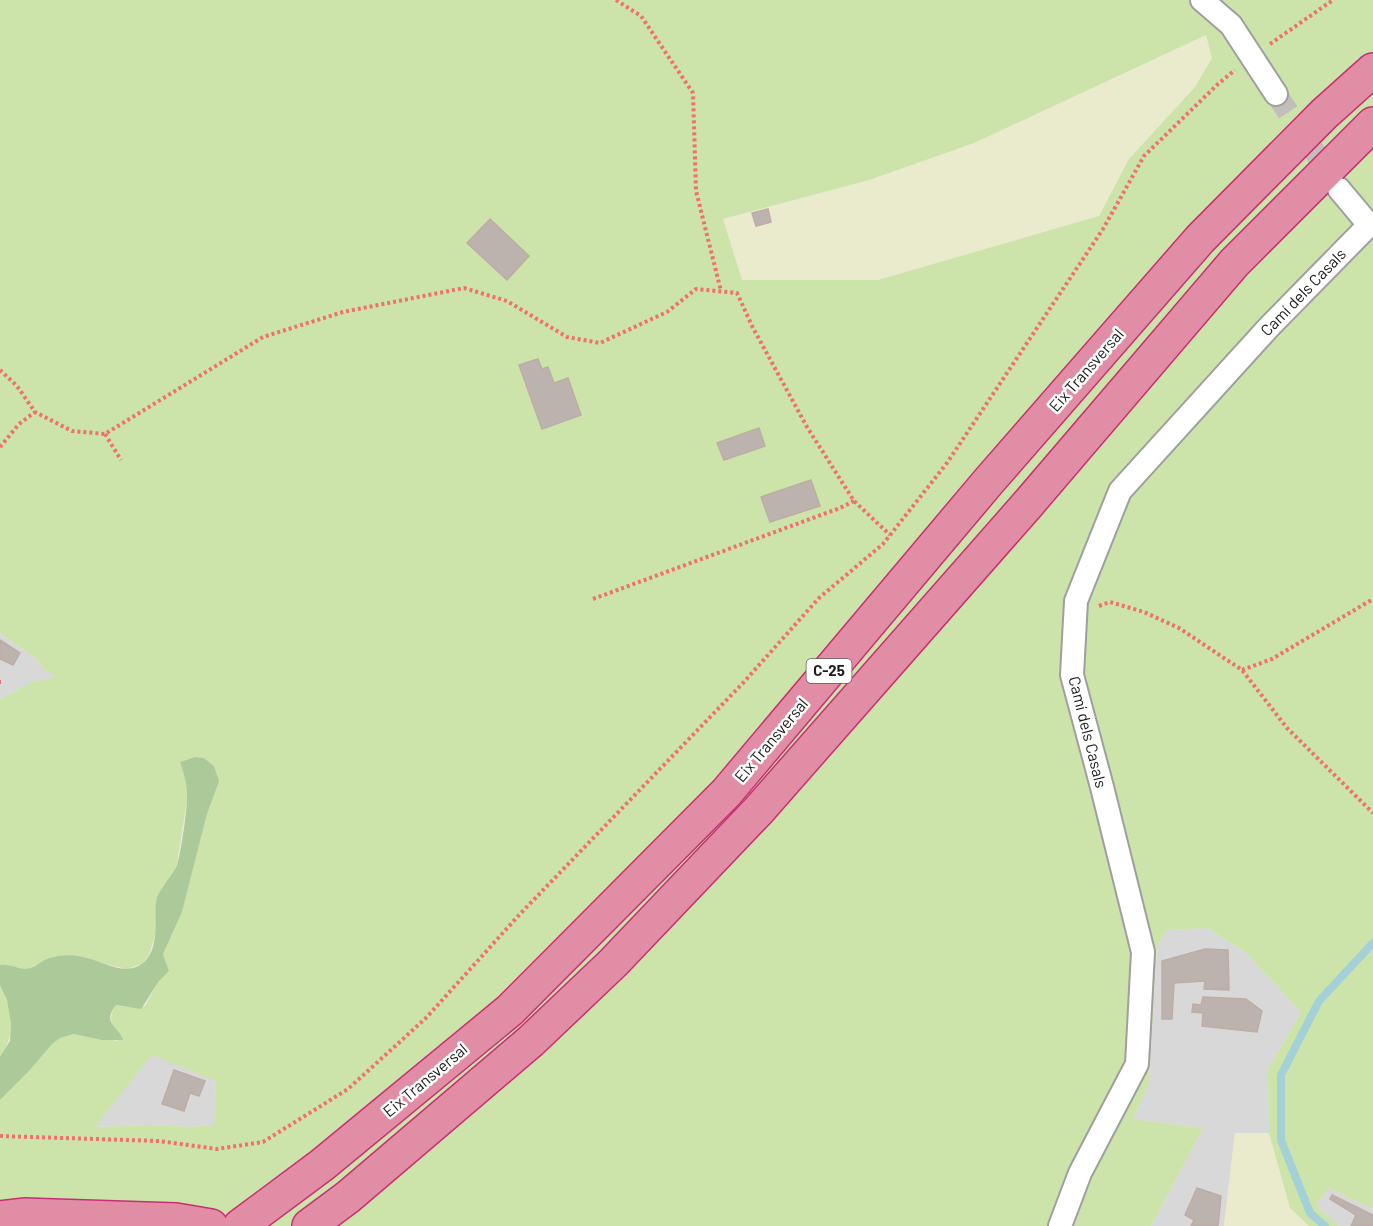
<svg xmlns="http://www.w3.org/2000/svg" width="1373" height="1226" viewBox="0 0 1373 1226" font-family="Barlow,sans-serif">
<rect width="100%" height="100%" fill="#ece8e1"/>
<!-- residential -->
<g fill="#d9d8d8">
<polygon points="0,633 34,657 46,671 59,676 33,682 0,699"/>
<polygon points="1207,928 1244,951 1301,1012 1268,1069 1269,1133 1235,1133 1224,1226 1151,1226 1203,1128 1133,1119 1149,1083 1157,945 1168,930"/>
<polygon points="152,1054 216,1080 214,1125 192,1127 150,1125 94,1127"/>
<polygon points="1329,1188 1373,1209 1373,1226 1339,1226 1316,1205"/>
</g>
<!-- farmland -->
<g fill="#eaeacd">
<polygon points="1206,35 1212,58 1195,87 1129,159 1099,216 879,280 742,280 722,220 869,180 974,143"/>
<polygon points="1235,1133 1269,1133 1290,1208 1309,1226 1224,1226"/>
</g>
<!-- grass -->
<g fill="#cce4aa" fill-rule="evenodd">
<path d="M0,0H1373V1209L1329,1188L1316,1205L1339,1226H1309L1290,1208L1269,1133L1268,1069L1301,1012L1244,951L1207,928L1168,930L1157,945L1149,1083L1133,1119L1203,1128L1151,1226H0V1100L29,1071L52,1043L60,1038L74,1034L118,1041C114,1027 106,1018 116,1005L126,1007L145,1006L159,981L169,971L163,954L182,912L207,814L218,781L214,766L204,758L195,757L180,762L186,780L188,794L177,864L169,881L157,898L155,936L149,955L143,963L127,969L105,964L84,957L63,955L28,969L0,965V699L33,682L58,676L46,671L34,657L0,633ZM1206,35L1212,58L1195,87L1129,159L1099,216L878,280H742L723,219L869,180L974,143ZM152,1055L216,1081L214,1125L192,1127L150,1125L95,1127Z"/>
<path d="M0,985C13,1007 16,1036 0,1057Z"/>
</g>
<!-- forest -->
<path fill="#acc999" d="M195,757L204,758L214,766L219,781L207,814L182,912L163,954L169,971L159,981L141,1009L116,1005C101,1024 119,1026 123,1040H102L74,1034L60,1038L52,1044L29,1071L0,1100V1057L10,1041L11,1023L7,1000L0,985V965C10,963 21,971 31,968C35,967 39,963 43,961C54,955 71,954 83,957C101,960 122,976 140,965C161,953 154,919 156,901C158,890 172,877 177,865C181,853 188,806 187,793C187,782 183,772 180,762Z"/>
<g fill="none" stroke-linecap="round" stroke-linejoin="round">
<!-- stream -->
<polyline stroke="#a4d1d8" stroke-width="8" points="1325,1226 1310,1213 1281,1140 1281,1075 1319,1001 1373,943"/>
</g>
<!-- building -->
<g fill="#bcb3ae" stroke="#bdada5" stroke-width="1.5">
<polygon points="768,209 771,222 756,226 752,213"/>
<polygon points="490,219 529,256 507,280 467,243"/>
<polygon points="538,359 542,369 548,367 554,383 568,378 581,415 542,429 519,365"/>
<polygon points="759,428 765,446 724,460 717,443"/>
<polygon points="811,480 820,506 770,522 761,497"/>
<polygon points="0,640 20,653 13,665 0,659"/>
<polygon points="1205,949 1228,950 1229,990 1204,989 1205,981 1174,983 1172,1019 1162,1019 1162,961"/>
<polygon points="1203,997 1246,999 1262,1011 1257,1032 1202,1026 1203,1013 1192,1012 1193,1004 1201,1005"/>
<polygon points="174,1070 205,1081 199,1096 190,1093 184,1111 162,1104"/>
<polygon points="1197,1188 1221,1196 1218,1226 1191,1226 1194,1220 1185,1215"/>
<polygon points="1332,1195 1373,1215 1373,1226 1351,1226 1356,1215 1330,1199"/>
</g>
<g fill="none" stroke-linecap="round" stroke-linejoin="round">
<!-- street-tunnel -->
<polyline stroke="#c2bfb9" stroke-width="22" stroke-dasharray="22 11" stroke-linecap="butt" points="1276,94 1335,182"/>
<!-- street casing -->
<g stroke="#9f9f9f" stroke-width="26">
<g id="street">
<polyline points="1202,0 1231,25 1276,94"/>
<polyline points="1060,1226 1080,1173 1137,1064 1143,952 1102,787 1072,675 1076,601 1120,491 1269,327 1369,225 1339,189"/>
</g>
</g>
<!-- highway casing -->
<g stroke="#ca2f74" stroke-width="36">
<g id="highway">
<polyline points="0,1218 24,1215 176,1220 211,1226"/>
<polyline points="240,1226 322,1165 510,1010 726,793 988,482 1200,239 1324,114 1373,70"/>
<polyline points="309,1226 348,1197 531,1041 613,963 758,811 1028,504 1234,263 1373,124"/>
</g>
</g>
<!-- path -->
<g stroke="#f06f6f" stroke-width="4" stroke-dasharray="3 3" stroke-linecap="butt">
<polyline points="616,0 641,16 693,93 696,191 721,291"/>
<polyline points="1270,44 1333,0"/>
<polyline points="0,370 17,386 35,412 72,431 105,434 263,337 343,312 464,288 507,301 567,337 600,343 667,312 696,289 737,293 753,328 807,427 854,501 890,535"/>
<polyline points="105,434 121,460"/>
<polyline points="0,447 19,424 35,412"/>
<polyline points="593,599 840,508 854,501"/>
<polyline points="1099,606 1110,602 1144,612 1179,628 1242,670 1287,728 1373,813"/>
<polyline points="1242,670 1272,659 1373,599"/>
<polyline points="0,682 1,682"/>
<polyline points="0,1136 159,1141 217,1149 263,1142 348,1089 426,1018 520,914 743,683 819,598 883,544 947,463 1103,229 1144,156 1218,84 1235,70"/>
</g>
<!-- street -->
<use href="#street" stroke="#fff" stroke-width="22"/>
<!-- highway -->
<use href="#highway" stroke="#e08da5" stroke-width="33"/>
</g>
<g text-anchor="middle" stroke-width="5" stroke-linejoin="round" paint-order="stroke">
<!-- shield labels -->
<rect fill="#fff" stroke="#5f5f5f" stroke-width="1.5" x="806.5" y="659" width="45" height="24" rx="4.5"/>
<g font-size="15" font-weight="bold" fill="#1b1b1b">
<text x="829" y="676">C-25</text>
</g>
<!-- street labels -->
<g font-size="16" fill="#1b1b1b" stroke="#fff">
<text transform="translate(1303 292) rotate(-46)" y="6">Camí dels Casals</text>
<text transform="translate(1086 370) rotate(-49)" y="6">Eix Transversal</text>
<text transform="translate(1088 732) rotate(76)" y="6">Camí dels Casals</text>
<text transform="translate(771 740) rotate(-50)" y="6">Eix Transversal</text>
<text transform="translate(425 1080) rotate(-40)" y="6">Eix Transversal</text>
</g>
</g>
</svg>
